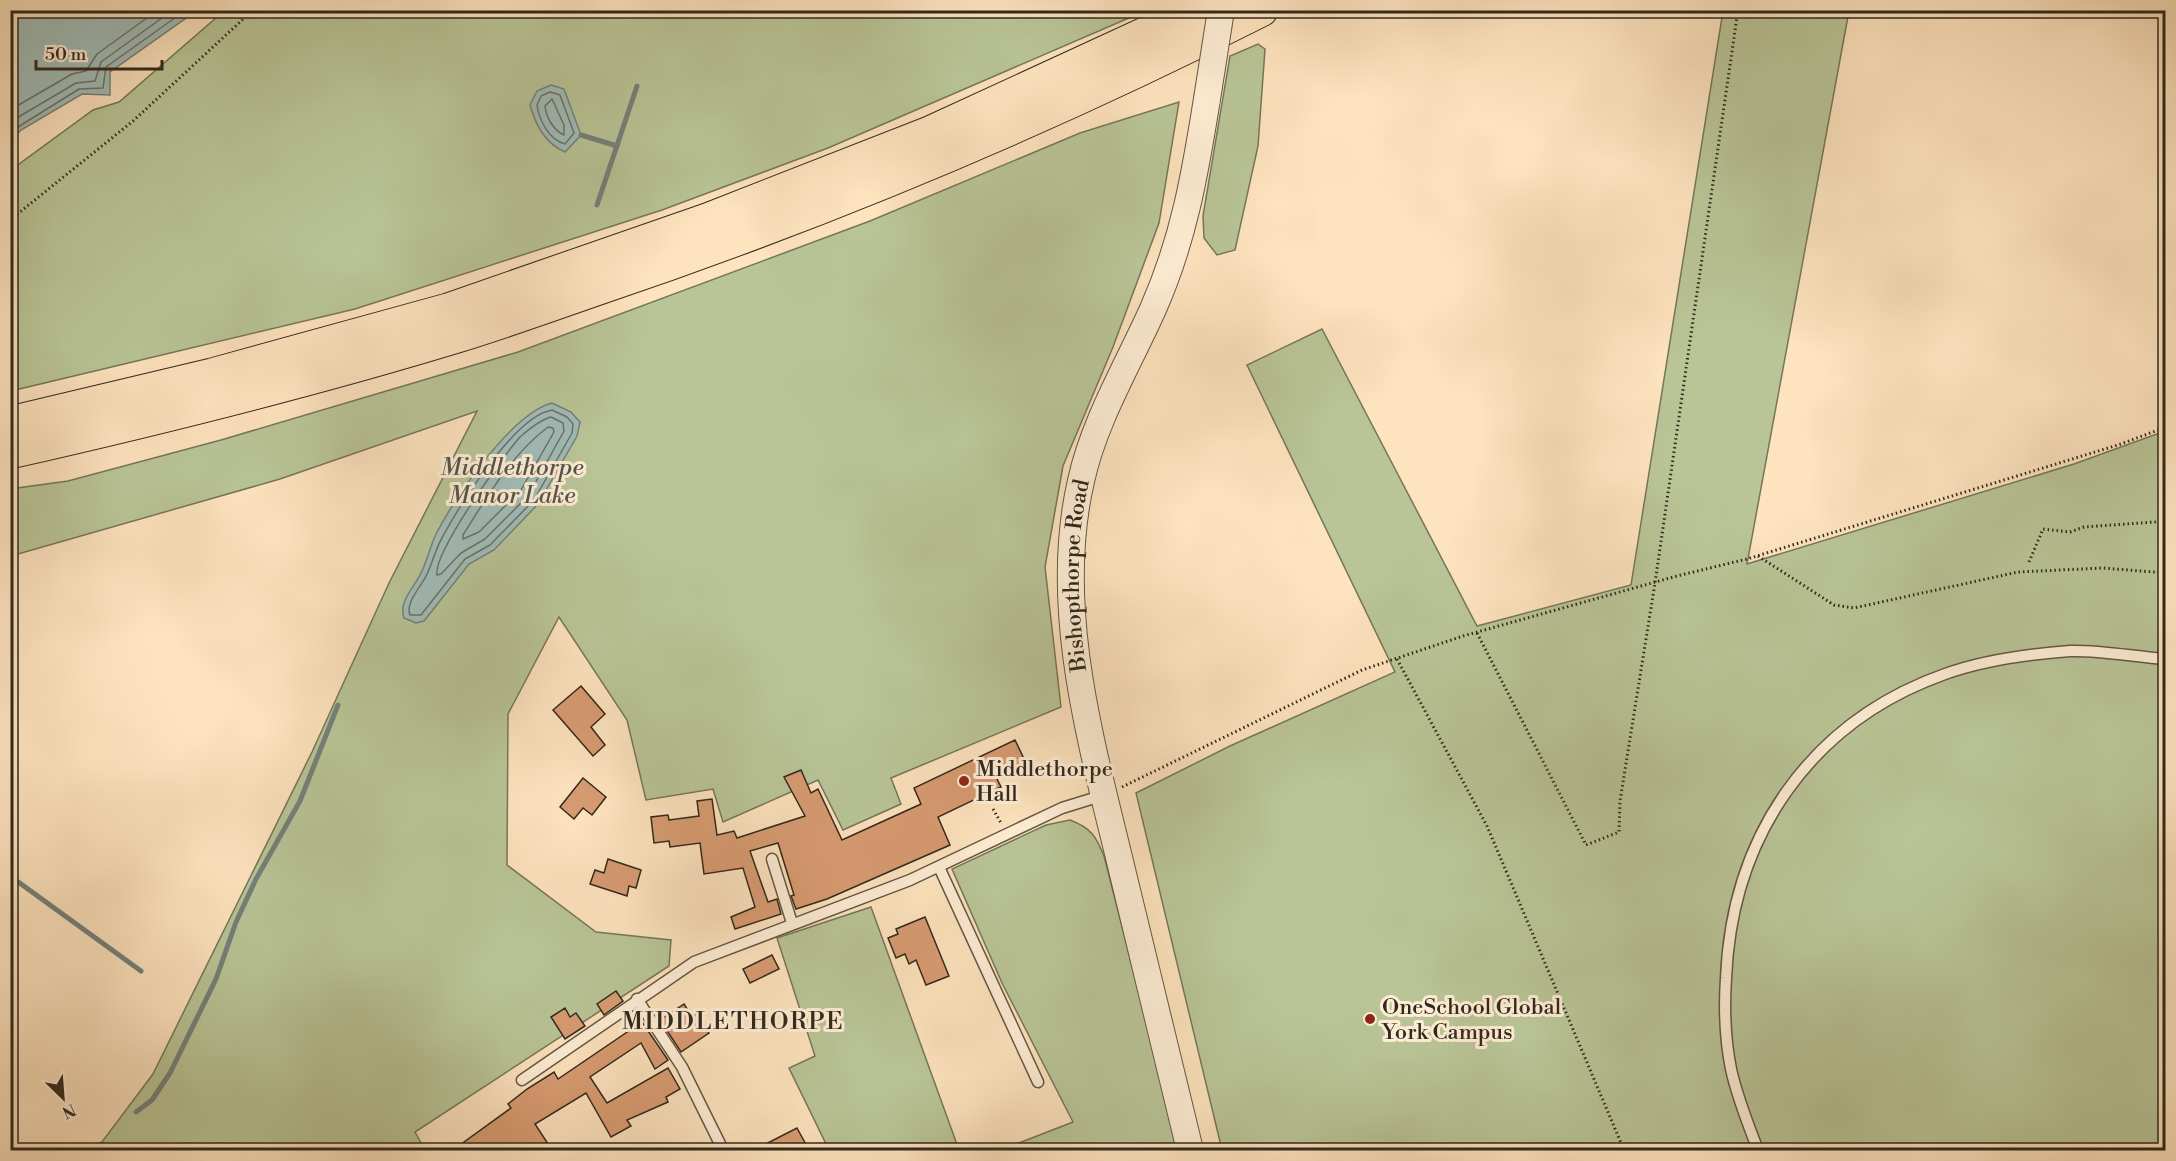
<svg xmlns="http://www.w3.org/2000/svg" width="2176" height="1161" viewBox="0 0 2176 1161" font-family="'Libre Bodoni',serif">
<rect width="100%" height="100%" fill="#fde3be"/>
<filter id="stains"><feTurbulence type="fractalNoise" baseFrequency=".00333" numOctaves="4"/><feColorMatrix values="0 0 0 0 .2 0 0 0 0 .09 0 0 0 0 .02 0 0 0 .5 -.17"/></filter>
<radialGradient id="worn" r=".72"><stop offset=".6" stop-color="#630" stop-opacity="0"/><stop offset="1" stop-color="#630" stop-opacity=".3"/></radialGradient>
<!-- green -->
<g fill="#b9c597" stroke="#75765a" stroke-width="1.5">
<polygon points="224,11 1145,11 828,148 662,210 355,309 11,391 11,170 93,110 119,102"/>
<polygon points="1723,11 1849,11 1747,564 2074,464 2165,431 2165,1150 1222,1150 1136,793 1230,746 1395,672 1247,365 1322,329 1477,626 1631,585"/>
<polygon points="1258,44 1265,49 1258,146 1235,250 1217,255 1204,238 1203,216 1230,56"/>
<polygon points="1179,102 1159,223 1113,347 1063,466 1045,567 1061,707 891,778 901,804 843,830 818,780 723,822 713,789 646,800 627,720 559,617 508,714 507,865 596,932 671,940 669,966 415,1132 425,1150 83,1150 102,1142 153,1074 312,752 389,583 477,411 280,479 11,556 10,489 68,481 221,440 518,352 870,221 1080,133"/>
<path d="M1070,820C1091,828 1096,836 1104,856L1179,1150H1001L1073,1122L1002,983L952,869L1046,825Z"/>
<polygon points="871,907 959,1150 829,1150 789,1068 815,1056 777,938"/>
</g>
<!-- water -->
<g fill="#a1bdb9" stroke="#74817b" stroke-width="1.5">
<polygon points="11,10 196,10 196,11 110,72 110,95 82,94 21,130 11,140"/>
<path d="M551,85L564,89L581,135L565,152C545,143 536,126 530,105L537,91Z"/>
<path d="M552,403L571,412L580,422L577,436L538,504L494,550L469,564L424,621L416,623L404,618C398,601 415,587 421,573C427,561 430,547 436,534C456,496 511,414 552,403Z"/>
</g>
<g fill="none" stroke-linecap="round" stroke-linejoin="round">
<!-- shore -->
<g stroke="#69726b" stroke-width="1.5">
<path d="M550,92L560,95L574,133L565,144C549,140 539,120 537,105L541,96Z"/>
<path d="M552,99L564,125V135C553,130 546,117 545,106Z"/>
<polyline points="10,110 72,74 86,71 97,54 158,10"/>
<polyline points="10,122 76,83 95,81 101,62 173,10"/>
<polyline points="10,132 79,89 103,88 106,67 186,10"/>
<path d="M552,410L567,417L573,424L572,433L534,500L490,545L465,559L421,615H410C405,602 422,586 427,574C433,561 436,548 443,536C461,503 515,416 552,410Z"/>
<path d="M551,417L563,423L564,431L528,496L485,539L461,553L441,574L437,575C433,553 503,456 520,437C528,430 540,420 551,417Z"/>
<path d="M548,427L553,428L554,432L521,490L479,532L463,539V535C487,497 511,455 548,427Z"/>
</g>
<!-- stream -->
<g stroke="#74817b" stroke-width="5">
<polyline points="581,135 617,146"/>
<polyline points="597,205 637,86"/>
<polyline points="10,876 141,971"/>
<polyline points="136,1112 152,1100 170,1073 216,979 236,922 256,879 300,801 338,705"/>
</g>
</g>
<!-- building -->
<g fill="#d89b72" stroke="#31281d" stroke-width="1.5">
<polygon points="581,686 605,714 591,727 605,745 593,756 553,710"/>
<polygon points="1015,740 1025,761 995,775 1001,787 938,817 950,845 827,899 796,909 791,896 794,895 778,843 750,851 768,902 777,899 781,914 735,929 731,917 755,907 743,868 704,874 700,843 670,847 669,841 654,843 651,817 668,815 669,820 699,816 697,801 712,799 717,835 734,831 737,838 805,816 784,777 801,770 811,793 818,789 842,840 921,804 914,788"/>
<polygon points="583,778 606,797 592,815 583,808 574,819 560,807"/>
<polygon points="608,859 641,870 636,888 629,886 627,896 590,884 595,870 604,873"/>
<polygon points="925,917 949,976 926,985 916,960 909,964 905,954 896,958 888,938 898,934 896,929"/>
<polygon points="772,955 779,969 750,983 743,969"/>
<polygon points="616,991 623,1001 604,1015 597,1004"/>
<polygon points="684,1004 692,1017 696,1014 709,1033 681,1052 660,1020"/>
<polygon points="565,1008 570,1017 576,1013 585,1026 565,1039 551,1017"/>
<polygon points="642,1022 668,1060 655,1069 641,1043 590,1077 607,1103 668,1068 680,1089 666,1097 668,1102 627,1120 631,1126 611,1137 586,1093 535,1124 552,1150 453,1150 511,1108 508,1104 527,1089 554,1072 558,1079"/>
<polygon points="797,1128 809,1150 754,1150"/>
</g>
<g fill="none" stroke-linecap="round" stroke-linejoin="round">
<!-- service casing -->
<g stroke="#645745" stroke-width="13">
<g id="service">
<polyline points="772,859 792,923"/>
<polyline points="939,867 1038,1082"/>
<polyline points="637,999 682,1067 723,1150"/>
<polyline points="522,1080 694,962 910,880 1062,808 1104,795"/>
<path d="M1758,1150C1748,1124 1737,1097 1731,1069C1725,1039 1724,1008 1726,978C1732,836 1810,722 1945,674C1984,660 2029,654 2070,651C2101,650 2135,657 2166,659"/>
</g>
</g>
<!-- tertiary casing -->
<g stroke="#645745" stroke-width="28">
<g id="tertiary">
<path id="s1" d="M1190,1150C1167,1058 1145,966 1123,874C1093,748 1051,610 1081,481C1094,421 1128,365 1153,309C1184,239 1195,174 1207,99"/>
</g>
</g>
<!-- trunk casing -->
<g stroke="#31281d" stroke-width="35">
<g id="trunk">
<polyline points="10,423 212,375 448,310 707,220 932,132 1197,10"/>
<path d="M10,452C160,418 309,381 457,336C503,322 550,305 596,289C824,212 1046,119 1261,10"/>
</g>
</g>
<!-- path -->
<g stroke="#31281d" stroke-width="3" stroke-dasharray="1.5 3" stroke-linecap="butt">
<polyline points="10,220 133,121 253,10"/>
<polyline points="1758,556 1834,605 1854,608 2018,572 2103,568 2166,573"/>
<polyline points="2029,562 2043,529 2070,532 2084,527 2155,522 2166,517"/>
<polyline points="1477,633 1586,845 1619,832 1620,801 1655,583 1738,10"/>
<polyline points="1397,659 1487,826 1624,1150"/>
<polyline points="1122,787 1362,670 1463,636 1677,576 1747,559 2121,444 2166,427"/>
<polyline points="993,809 1001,823"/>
</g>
<!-- service -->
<use href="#service" stroke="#feedd5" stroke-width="10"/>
<!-- tertiary -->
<use href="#tertiary" stroke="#feedd5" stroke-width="26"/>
<!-- trunk -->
<use href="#trunk" stroke="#fde3be" stroke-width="33"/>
<!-- tertiary-bridge casing -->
<g stroke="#645745" stroke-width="28" stroke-linecap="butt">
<polyline id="tertiary-bridge" points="1207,99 1221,10"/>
</g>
<!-- tertiary-bridge -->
<use href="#tertiary-bridge" stroke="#feedd5" stroke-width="26"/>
</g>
<!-- markers -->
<g fill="#8f2418" stroke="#feedd5" stroke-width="2">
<circle cx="964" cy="781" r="6"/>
<circle cx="1370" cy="1019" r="6"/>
</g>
<g text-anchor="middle" stroke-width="6" stroke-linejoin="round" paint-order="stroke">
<!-- street labels -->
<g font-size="22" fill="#31281d" stroke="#feedd5">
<text dy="8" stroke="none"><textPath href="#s1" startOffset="588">Bishopthorpe Road</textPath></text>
</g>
<!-- poi labels -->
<g font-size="22" fill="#31281d" stroke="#feedd5" text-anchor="start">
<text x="976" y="776">Middlethorpe<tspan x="976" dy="25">Hall</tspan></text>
<text x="1382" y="1014">OneSchool Global<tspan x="1382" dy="25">York Campus</tspan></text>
</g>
<!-- water labels -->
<g font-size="24" font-style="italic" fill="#53554c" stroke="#feedd5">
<text x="512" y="475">Middlethorpe<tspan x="512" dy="28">Manor Lake</tspan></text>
</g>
<!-- neighbourhood labels -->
<g font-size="24" letter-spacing="1.5" fill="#31281d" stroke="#feedd5">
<text x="733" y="1029">MIDDLETHORPE</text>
</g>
</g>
<!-- margin -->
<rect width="2176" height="1161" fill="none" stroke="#fde3be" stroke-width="36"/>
<rect x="12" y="12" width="2152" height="1137" fill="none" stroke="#31281d" stroke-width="3"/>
<rect x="18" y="18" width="2140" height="1125" fill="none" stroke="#31281d" stroke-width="1.5"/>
<!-- north arrow -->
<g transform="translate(63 1098) rotate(155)" stroke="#feedd5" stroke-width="4.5" paint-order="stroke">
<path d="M0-4.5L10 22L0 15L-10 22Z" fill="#31281d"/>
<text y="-9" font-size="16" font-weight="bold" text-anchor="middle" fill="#31281d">N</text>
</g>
<!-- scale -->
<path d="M36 60v9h126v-9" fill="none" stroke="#31281d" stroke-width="3"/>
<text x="45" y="60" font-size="18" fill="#31281d" stroke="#feedd5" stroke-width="4.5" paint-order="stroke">50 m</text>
<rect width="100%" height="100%" filter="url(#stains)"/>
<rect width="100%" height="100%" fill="url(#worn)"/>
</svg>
